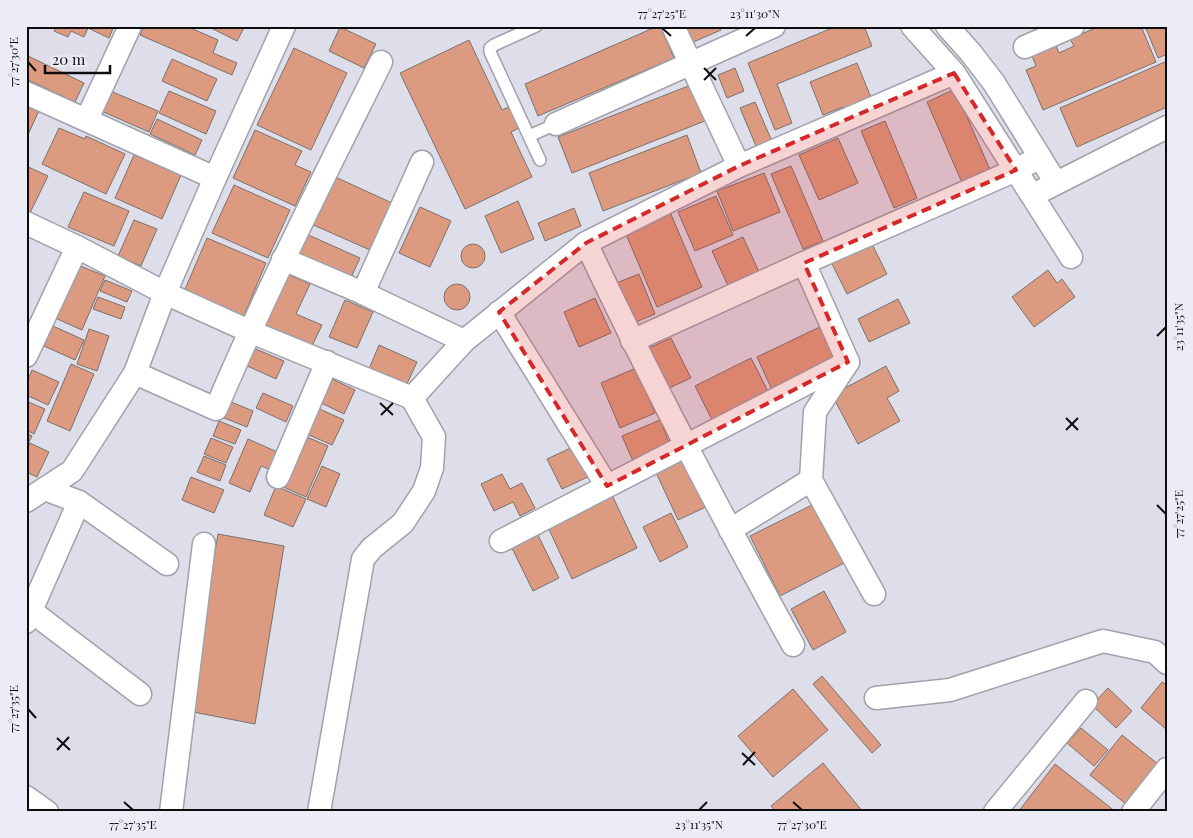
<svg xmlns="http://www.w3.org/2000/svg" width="1193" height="838" viewBox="0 0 1193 838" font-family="'Playfair Display',serif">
<rect width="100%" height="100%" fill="#dedeea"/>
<!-- building -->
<g fill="#dc9b80" stroke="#7b706b">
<polygon points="56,26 114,26 109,38 88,28 84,37 71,31 68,37 54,31"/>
<polygon points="144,26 186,26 218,40 213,53 237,63 232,75 140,35"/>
<polygon points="207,26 245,26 237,41"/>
<polygon points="658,26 660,26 674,58 538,116 525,84"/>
<polygon points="684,26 719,26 721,30 691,43"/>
<polygon points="837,26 864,26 872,46 777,84 792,123 775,130 748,63"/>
<polygon points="1100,26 1141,26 1156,62 1043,110 1026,70 1036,66 1032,56 1056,46 1059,53 1074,46 1070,39"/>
<polygon points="1145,26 1167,26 1167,54 1158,58"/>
<polygon points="340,27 376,44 364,68 329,51"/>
<polygon points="469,40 502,110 511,106 521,127 511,132 532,177 465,209 400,73"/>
<polygon points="294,48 347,73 311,150 257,125"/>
<polygon points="26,55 84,83 75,102 26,79"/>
<polygon points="172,59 217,79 207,101 162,81"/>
<polygon points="1167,61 1167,107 1077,147 1060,108"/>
<polygon points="857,63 872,100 845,111 843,107 823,115 810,82"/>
<polygon points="735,68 744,91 727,98 718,75"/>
<polygon points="696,83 710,119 572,173 558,137"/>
<polygon points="955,89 991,172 963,185 927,102"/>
<polygon points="108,90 158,111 149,132 99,110"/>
<polygon points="169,91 216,111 206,134 159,113"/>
<polygon points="26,97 42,104 26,139"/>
<polygon points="755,102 774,146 759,153 740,108"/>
<polygon points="157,119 202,140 195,155 150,134"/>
<polygon points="885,121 917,198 894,208 861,131"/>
<polygon points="59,128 85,139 86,136 125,154 106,194 42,164"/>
<polygon points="255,130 302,151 295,165 311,172 295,206 233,178"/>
<polygon points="687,135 701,173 603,211 589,173"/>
<polygon points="838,138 858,183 819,200 799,155"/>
<polygon points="134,155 181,175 162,219 115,198"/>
<polygon points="26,166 48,176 27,219 26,219"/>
<polygon points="791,166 823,241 803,249 771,174"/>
<polygon points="764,173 780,212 733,231 717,191"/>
<polygon points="331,175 392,203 370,250 309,223"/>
<polygon points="234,185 290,210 268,258 212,233"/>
<polygon points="84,192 129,211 114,246 68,227"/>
<polygon points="716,196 733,235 695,251 678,212"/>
<polygon points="518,201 534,239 501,253 485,216"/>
<polygon points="420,207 451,221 430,267 399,253"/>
<polygon points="574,208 581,226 545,241 538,223"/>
<polygon points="670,212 702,287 657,307 625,232"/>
<polygon points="134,220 157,229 141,266 118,256"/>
<polygon points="304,233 360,258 348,284 292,259"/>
<polygon points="743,237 760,274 729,288 712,251"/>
<polygon points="207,238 266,263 243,318 183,294"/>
<polygon points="871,242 887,274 847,294 831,262"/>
<circle cx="473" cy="256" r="12"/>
<polygon points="78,265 105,276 82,330 55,318"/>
<polygon points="1048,270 1057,283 1062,279 1075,297 1034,327 1012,297"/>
<polygon points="282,272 310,284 296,314 322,325 311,348 258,323"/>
<polygon points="639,274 655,314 631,324 614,284"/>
<polygon points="105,280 132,291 127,302 100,291"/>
<circle cx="457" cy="297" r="13"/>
<polygon points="98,297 125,307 121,319 93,309"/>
<polygon points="595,298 611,333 579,347 564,312"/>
<polygon points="898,299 910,323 869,342 858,319"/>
<polygon points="345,300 373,312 357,348 329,337"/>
<polygon points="826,324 841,357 772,390 757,357"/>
<polygon points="53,326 84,340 75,360 44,346"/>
<polygon points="89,329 109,336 97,371 77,364"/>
<polygon points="671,338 691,378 667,389 647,349"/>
<polygon points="379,345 417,362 406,386 369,369"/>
<polygon points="251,347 284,361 276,379 243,364"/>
<polygon points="751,358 770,395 714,424 695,386"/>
<polygon points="71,364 94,374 70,431 47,421"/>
<polygon points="886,366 899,391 887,398 900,421 858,444 832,395"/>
<polygon points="636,368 655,413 620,428 601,383"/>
<polygon points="32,370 59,382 48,405 26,395 26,384"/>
<polygon points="326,376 355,390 344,414 315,400"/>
<polygon points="263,393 293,406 286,422 256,408"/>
<polygon points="26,401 45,409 34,434 26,430"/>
<polygon points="231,402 253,411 247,427 224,418"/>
<polygon points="313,406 344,420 332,445 302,432"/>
<polygon points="660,420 670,445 633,461 622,436"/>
<polygon points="219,421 241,430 235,444 213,436"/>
<polygon points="26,433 32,436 26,448"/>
<polygon points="302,435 328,446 306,497 281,486"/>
<polygon points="211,438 233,447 226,463 204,454"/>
<polygon points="248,439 284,455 276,472 261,466 250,492 229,483"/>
<polygon points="30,443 49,452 37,477 26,472 26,451"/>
<polygon points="579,444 594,474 562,489 547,459"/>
<polygon points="682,452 708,506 678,520 653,466"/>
<polygon points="204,456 226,465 220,481 197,472"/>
<polygon points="322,466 340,474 326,507 307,499"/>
<polygon points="502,474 510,489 522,483 535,508 520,516 513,502 494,511 481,484"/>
<polygon points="191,477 224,490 214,513 182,500"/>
<polygon points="276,486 306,499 293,527 264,515"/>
<polygon points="612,495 637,548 572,579 547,525"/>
<polygon points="818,502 848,561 780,596 750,536"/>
<polygon points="671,513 688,547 660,562 643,527"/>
<polygon points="535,529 559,578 533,591 509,542"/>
<polygon points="218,534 284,546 255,724 188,711"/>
<polygon points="824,591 846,632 813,650 791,609"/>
<polygon points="822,676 881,745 872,753 813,684"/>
<polygon points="1162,682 1167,685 1167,730 1141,708"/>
<polygon points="1108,688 1132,711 1116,728 1092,705"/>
<polygon points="793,689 828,730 773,777 738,736"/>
<polygon points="1081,728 1108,750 1094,766 1067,743"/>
<polygon points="1122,735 1158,764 1126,804 1090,775"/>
<polygon points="823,763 863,812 776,812 771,806"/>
<polygon points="1055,764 1116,812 1018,812"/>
</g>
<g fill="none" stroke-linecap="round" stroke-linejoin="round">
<!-- service casing -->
<g stroke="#a1a1ac" stroke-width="14">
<g id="service">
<polyline points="536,26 494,45 490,48 490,52 540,160"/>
<polyline points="529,136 556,124"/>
</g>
</g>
<!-- minor casing -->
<g stroke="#a1a1ac" stroke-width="25">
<g id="minor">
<polyline points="673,26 739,166"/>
<polyline points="912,26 954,73 1071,257"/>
<polyline points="947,26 971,53 994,83 1056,183"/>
<polyline points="1025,47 1073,26"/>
<polyline points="26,93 215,178"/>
<polyline points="87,119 130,26"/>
<polyline points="556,124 774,26"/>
<polyline points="1043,190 1167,127"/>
<polyline points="26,223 77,247 165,293 249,331 412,398 434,437 432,468 424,491 403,523 372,548 363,559 319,812"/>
<path d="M586,243C650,379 720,513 793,645"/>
<polyline points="283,259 363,293 464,341"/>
<polyline points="804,263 848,362 815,412 811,480 874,594"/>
<polyline points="363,293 422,162"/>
<polyline points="499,312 607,486"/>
<polyline points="632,341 804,263 1016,170 1040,157"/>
<polyline points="26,356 77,247"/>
<path d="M135,373L216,409C266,291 324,177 381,62"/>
<polyline points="412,398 464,341 586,243 739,166 954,73"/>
<polyline points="278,477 327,362"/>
<polyline points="45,489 79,502 167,564"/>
<polyline points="26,501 72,471 135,373 165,293 215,178 284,26"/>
<polyline points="730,530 811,480"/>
<polyline points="501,541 848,362"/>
<polyline points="31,611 140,694"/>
<polyline points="26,622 79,502"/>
<polyline points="876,698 950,690 1103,641 1155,652 1167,663"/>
<polyline points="26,797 47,812"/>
<polyline points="171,812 204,544"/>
<polyline points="995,812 1086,701"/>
<polyline points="1133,812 1167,769"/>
</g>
</g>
<!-- service -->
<use href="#service" stroke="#fff" stroke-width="11"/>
<!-- minor -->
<use href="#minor" stroke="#fff" stroke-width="22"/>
</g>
<!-- marked area -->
<path fill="#d62828" fill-opacity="0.2" stroke="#d62828" stroke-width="4" stroke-dasharray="10 6" stroke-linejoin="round" d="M954,73L1016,170L804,263L848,362L607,486L499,312L586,243L739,166Z"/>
<!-- ticks -->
<path fill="none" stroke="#0d0d10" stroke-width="2" d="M662,28L671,36M746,36L755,28M28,62L36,71M704,68L716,80M704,80L716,68M1157,336L1166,327M380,403L393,415M381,415L393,403M1066,418L1078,430M1066,430L1078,418M1157,505L1166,514M28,709L36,718M57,738L70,750M57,750L69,737M742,753L755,765M743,765L755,752M124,802L133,810M793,802L802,810M699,810L707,802"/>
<!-- border -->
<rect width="1193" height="838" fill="none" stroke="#ececf7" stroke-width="55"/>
<!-- scale -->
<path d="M45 65v8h65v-8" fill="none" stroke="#0d0d10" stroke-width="2.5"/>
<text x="52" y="65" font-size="15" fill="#0d0d10" stroke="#ececf7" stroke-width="4" paint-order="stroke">20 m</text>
<rect x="28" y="28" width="1138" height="782" fill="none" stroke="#0d0d10" stroke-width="2"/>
<g font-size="12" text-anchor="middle" fill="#0d0d10">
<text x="662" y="18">77°27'25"E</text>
<text x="755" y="18">23°11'30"N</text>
<text transform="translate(14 62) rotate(-90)" y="4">77°27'30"E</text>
<text transform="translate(1179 327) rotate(-90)" y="4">23°11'35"N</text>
<text transform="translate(1179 514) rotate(-90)" y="4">77°27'25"E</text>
<text transform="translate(14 709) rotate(-90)" y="4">77°27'35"E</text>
<text x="133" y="829">77°27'35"E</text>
<text x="699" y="829">23°11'35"N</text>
<text x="802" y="829">77°27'30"E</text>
</g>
</svg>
